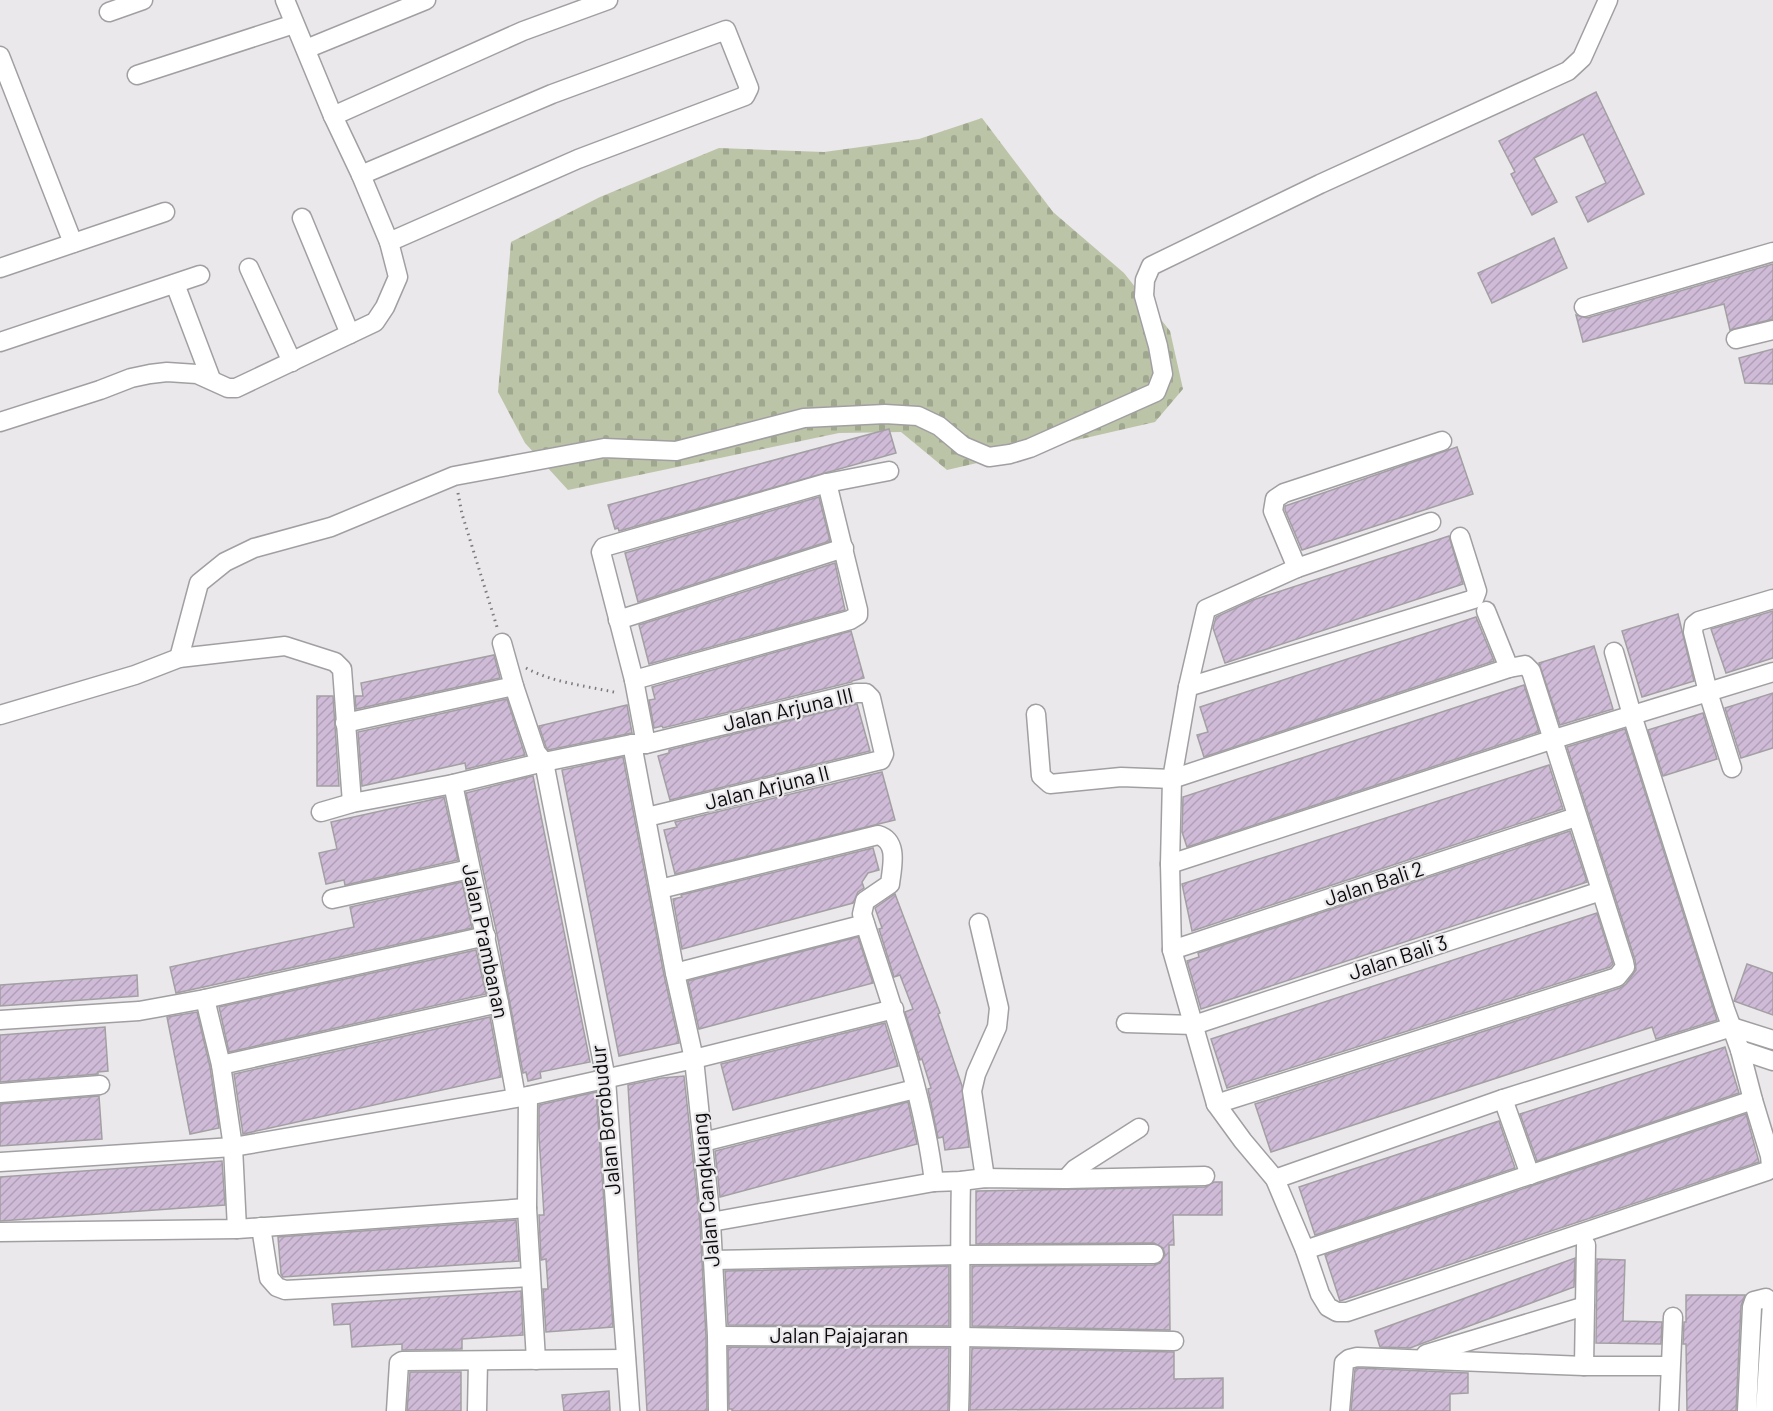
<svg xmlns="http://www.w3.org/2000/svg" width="1773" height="1411" viewBox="0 0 1773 1411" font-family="Barlow,sans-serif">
<defs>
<pattern id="cemetery-stones" width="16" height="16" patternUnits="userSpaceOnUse" patternTransform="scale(1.5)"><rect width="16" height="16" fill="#bcc4a8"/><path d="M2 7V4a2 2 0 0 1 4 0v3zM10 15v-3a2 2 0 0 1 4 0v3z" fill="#a0a78f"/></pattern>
<pattern id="building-hatch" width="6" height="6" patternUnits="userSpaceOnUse" patternTransform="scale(1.5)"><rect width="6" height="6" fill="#cfbbd7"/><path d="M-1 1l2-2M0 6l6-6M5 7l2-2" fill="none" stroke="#b19fb7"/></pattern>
</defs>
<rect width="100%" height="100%" fill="#eae8eb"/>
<!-- cemetery -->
<polygon fill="url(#cemetery-stones)" points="982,118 1053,212 1124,273 1170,331 1183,389 1155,422 947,470 901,432 839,433 568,490 525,443 498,392 511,242 600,197 719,148 824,152 919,139"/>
<!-- building -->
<g fill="url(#building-hatch)" stroke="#a2a0a3" stroke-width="1.5">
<polygon points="1596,92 1644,194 1588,222 1576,197 1606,183 1583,134 1534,158 1557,202 1532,215 1511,174 1515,172 1499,141"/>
<polygon points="1554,238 1567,268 1492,303 1478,273"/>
<polygon points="1773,264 1773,319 1730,330 1724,304 1583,342 1576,315 1587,318"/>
<polygon points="1773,349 1773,384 1745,383 1739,358"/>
<polygon points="889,429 896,453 619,531 618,528 615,529 608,505"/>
<polygon points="1457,447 1473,494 1302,550 1285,510 1285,506"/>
<polygon points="819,497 830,541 638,602 625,553"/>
<polygon points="1449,536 1463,584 1225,663 1213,628 1216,617 1253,600"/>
<polygon points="835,563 845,610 649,664 639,625"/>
<polygon points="1773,611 1773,658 1726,673 1711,629"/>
<polygon points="1678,614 1694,681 1642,697 1622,631"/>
<polygon points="1476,617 1494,661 1204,757 1197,735 1208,732 1200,707"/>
<polygon points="851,631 864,678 852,681 852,682 663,728 662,726 654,728 649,700 655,699 652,687"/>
<polygon points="1594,646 1613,709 1560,725 1539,663"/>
<polygon points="494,655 500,678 356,709 355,696 363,696 361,683"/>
<polygon points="1524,685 1539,732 1187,847 1182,832 1183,797"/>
<polygon points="1773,693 1773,748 1741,758 1725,708"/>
<polygon points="317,696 333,696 339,786 317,786"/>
<polygon points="507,699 525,755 466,769 465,763 362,786 358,732"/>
<polygon points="857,704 870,751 670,800 658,756 669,753 669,750"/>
<polygon points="627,705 632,733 548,750 546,747 539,726"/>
<polygon points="1703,713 1717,759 1663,776 1648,730"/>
<polygon points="1625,729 1717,1020 1656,1039 1652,1027 1271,1152 1255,1104 1620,988 1626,984 1636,970 1635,960 1567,747"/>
<polygon points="623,757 664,975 679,1043 619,1056 562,770"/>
<polygon points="1549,765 1563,809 1192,931 1182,884"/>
<polygon points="882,772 895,820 675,874 664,830 677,827 675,822"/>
<polygon points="533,776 590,1062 540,1072 541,1078 528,1081 526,1072 523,1073 497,934 466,793"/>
<polygon points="444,797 458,860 345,885 344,880 326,884 319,853 337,849 331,822"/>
<polygon points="1570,831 1587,882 1201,1009 1187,961 1199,957 1198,953"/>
<polygon points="873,848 879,870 868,873 862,882 864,888 858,892 853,903 682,949 673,899 682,897 681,895"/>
<polygon points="462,882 472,928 176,993 170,967 354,927 350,907"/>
<polygon points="895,894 940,1013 938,1014 962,1086 969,1147 945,1150 943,1137 938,1138 928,1089 931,1088 922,1059 920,1060 905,1012 913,1009 900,975 894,977 879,929 882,928 875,908"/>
<polygon points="1597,913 1613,964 1610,967 1227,1088 1211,1039"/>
<polygon points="858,937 873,983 699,1029 688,981"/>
<polygon points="476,950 486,994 229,1052 219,1007"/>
<polygon points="1747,964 1773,973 1773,1015 1734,1001"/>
<polygon points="137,975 138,996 0,1006 0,985"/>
<polygon points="197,1012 210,1067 219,1128 190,1134 167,1017"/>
<polygon points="490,1017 501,1077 243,1134 234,1074"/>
<polygon points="885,1023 898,1066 733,1110 721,1064"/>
<polygon points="105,1027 108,1071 98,1072 98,1074 0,1082 0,1035"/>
<polygon points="1725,1047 1739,1093 1537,1161 1520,1114"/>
<polygon points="684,1076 700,1223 706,1336 707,1411 647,1411 628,1085 662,1078"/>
<polygon points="596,1092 613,1327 546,1332 543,1289 548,1289 546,1259 541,1260 539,1215 544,1215 539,1136 539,1105"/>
<polygon points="99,1096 102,1139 0,1146 0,1104"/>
<polygon points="908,1102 917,1144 720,1197 715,1151"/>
<polygon points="1746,1114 1759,1162 1340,1301 1325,1255"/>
<polygon points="1499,1121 1515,1168 1315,1235 1299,1187"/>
<polygon points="222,1161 225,1205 0,1221 0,1177"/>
<polygon points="1214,1182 1222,1182 1222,1215 1173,1215 1174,1245 1169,1245 1170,1330 972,1326 972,1266 1154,1265 1160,1263 1165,1255 1163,1248 1154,1243 976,1244 976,1191 1205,1187"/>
<polygon points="516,1220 519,1261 283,1277 281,1274 278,1237"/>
<polygon points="1575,1258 1574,1287 1410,1348 1380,1347 1375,1331"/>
<polygon points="1597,1259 1625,1260 1623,1321 1662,1322 1661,1344 1596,1343"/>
<polygon points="949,1266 949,1326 728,1325 725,1271"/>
<polygon points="521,1291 523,1335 462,1339 462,1349 402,1350 402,1344 352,1347 350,1324 334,1325 332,1304"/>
<polygon points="1686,1295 1745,1295 1741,1306 1736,1411 1687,1411 1686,1344 1683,1344 1684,1322 1686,1322"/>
<polygon points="728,1347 949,1348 948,1411 732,1411 732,1409 729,1409"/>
<polygon points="972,1348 1174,1352 1174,1379 1223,1378 1223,1408 970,1410"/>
<polygon points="1358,1368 1468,1373 1468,1393 1450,1394 1450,1411 1351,1411 1355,1369"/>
<polygon points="410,1372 461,1372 461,1411 407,1411"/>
<polygon points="609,1391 610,1411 564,1411 562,1395"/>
</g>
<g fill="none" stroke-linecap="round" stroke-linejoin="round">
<!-- minor casing -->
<g stroke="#a19fa2" stroke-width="21">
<g id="minor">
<polyline points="109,12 143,0"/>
<polyline points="306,49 426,0"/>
<polyline points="0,56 73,243"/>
<polyline points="137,75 294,24"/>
<polyline points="333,116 523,31 608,0"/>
<polyline points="361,175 552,94 726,30 749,88 745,96 578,159 389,242"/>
<polyline points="302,218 350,334"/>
<polyline points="0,268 165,212"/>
<polyline points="249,268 292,362"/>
<polyline points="175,284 211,379"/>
<polyline points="1584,307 1773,252"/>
<polyline points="1736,339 1773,330"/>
<polyline points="0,342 200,275"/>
<polyline points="0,422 100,390 131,378 150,374 167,372 197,374 228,388 236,388 375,322 385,307 398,277 389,242 361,175 333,116 285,0"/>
<polyline points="1431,522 1297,568 1206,609 1188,687 1172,779 1170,864 1172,950 1216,1104 1243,1141 1275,1179 1305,1250 1320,1294 1328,1307 1337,1312 1347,1312 1767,1171 1771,1166 1770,1156 1753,1100 1740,1050 1725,1009 1632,715 1614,652"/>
<polyline points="1297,568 1273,511 1275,499 1284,493 1442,441"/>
<polyline points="1486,611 1509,668"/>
<polyline points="618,620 844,548"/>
<polyline points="502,643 514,686 536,752 544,762 606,1079 630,1411"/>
<polyline points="179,658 199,583 225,562 254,548 331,527 454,476 604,448 676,451 804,418 885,414 918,416 939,426 963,446 989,457 1010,454 1030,448 1156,392 1163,374 1158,346 1144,296 1145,280 1151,266 1320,184 1568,71 1582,58 1608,0"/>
<polyline points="634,680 850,620 858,615 858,610 827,483"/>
<polyline points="1188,687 1474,599 1477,591 1460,537"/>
<polyline points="1036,714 1041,776 1050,784 1121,777 1172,779 1509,668 1525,665 1531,671 1624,962 1625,967 1617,977 1216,1104"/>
<polyline points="0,715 135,675 179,658 285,646 335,662 342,669 352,803"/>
<polyline points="345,723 514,686"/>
<polyline points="632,744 675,973 694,1059 711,1222 717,1336 718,1411"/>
<polyline points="646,744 634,680 601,552 604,547 827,483 889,471"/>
<polyline points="1732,768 1708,692 1693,632 1694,625 1699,621 1773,599"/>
<polyline points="453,784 499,1003 516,1097"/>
<polyline points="321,812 352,803 453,784 544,762 632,744 646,744 856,693 866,693 871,698 884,754 881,760 647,817"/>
<polyline points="1170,864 1551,740 1773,672"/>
<path d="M660,889L878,835C899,841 892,867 890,884L865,901L862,914C890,1002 923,1090 934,1182"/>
<polyline points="332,899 470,869"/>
<polyline points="979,923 999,1008 997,1027 976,1074 972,1091 985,1178"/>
<polyline points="1172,950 1576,817"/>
<polyline points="675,973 865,924"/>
<polyline points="205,999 221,1065 233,1147 237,1229"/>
<polyline points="0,1020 139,1011 205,999 486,936"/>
<polyline points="1126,1023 1194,1025 1601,891"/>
<polyline points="1740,1050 1773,1061"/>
<polyline points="221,1065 499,1003"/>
<polyline points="0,1093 100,1085"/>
<polyline points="528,1096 527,1208 536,1360"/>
<polyline points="1503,1099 1530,1175"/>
<polyline points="703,1142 915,1089"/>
<polyline points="0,1162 233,1147 528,1096 694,1059 894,1009"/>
<polyline points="1066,1179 1075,1169 1139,1128"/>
<polyline points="1275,1179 1503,1099 1732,1027 1773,1040"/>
<polyline points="711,1222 934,1182 961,1181 985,1178 1066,1179 1205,1176"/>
<polyline points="261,1227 269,1278 277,1287 285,1290 530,1277"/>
<polyline points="0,1232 237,1229 527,1208"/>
<polyline points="1305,1250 1753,1100"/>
<polyline points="713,1260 959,1255 1154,1254"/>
<polyline points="717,1336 962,1337 1174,1341"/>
<polyline points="1426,1354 1585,1306"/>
<polyline points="1584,1366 1586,1245"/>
<polyline points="396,1411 399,1363 402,1361 626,1359"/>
<polyline points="477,1411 478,1361"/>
<path d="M959,1411C962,1334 959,1258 961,1181"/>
<polyline points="1340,1411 1344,1363 1349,1359 1357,1357 1584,1366 1670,1366"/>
<polyline points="1669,1411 1673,1317"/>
<polyline points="1747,1411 1752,1307 1754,1301 1766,1298 1772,1303 1765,1411"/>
</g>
</g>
<!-- path -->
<g stroke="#7b7a7c" stroke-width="3" stroke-dasharray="1.5 4.5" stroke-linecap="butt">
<polyline points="458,493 462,514 497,627"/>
<path d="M526,668C553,683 588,686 618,693"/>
</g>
<!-- minor -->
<use href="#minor" stroke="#fff" stroke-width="18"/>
</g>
<g text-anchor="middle" stroke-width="4.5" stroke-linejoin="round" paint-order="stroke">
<!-- street labels -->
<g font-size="21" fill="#0c0b0c" stroke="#eae8eb">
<text transform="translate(788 710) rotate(-13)" y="7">Jalan Arjuna III</text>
<text transform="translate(767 788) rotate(-14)" y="7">Jalan Arjuna II</text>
<text transform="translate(1374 884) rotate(-18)" y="7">Jalan Bali 2</text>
<text transform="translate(485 941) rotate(78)" y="7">Jalan Prambanan</text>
<text transform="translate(1398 958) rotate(-18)" y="7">Jalan Bali 3</text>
<text transform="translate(606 1120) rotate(-96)" y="7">Jalan Borobudur</text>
<text transform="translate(706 1190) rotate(-95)" y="7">Jalan Cangkuang</text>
<text x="839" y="1343">Jalan Pajajaran</text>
</g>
</g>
</svg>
